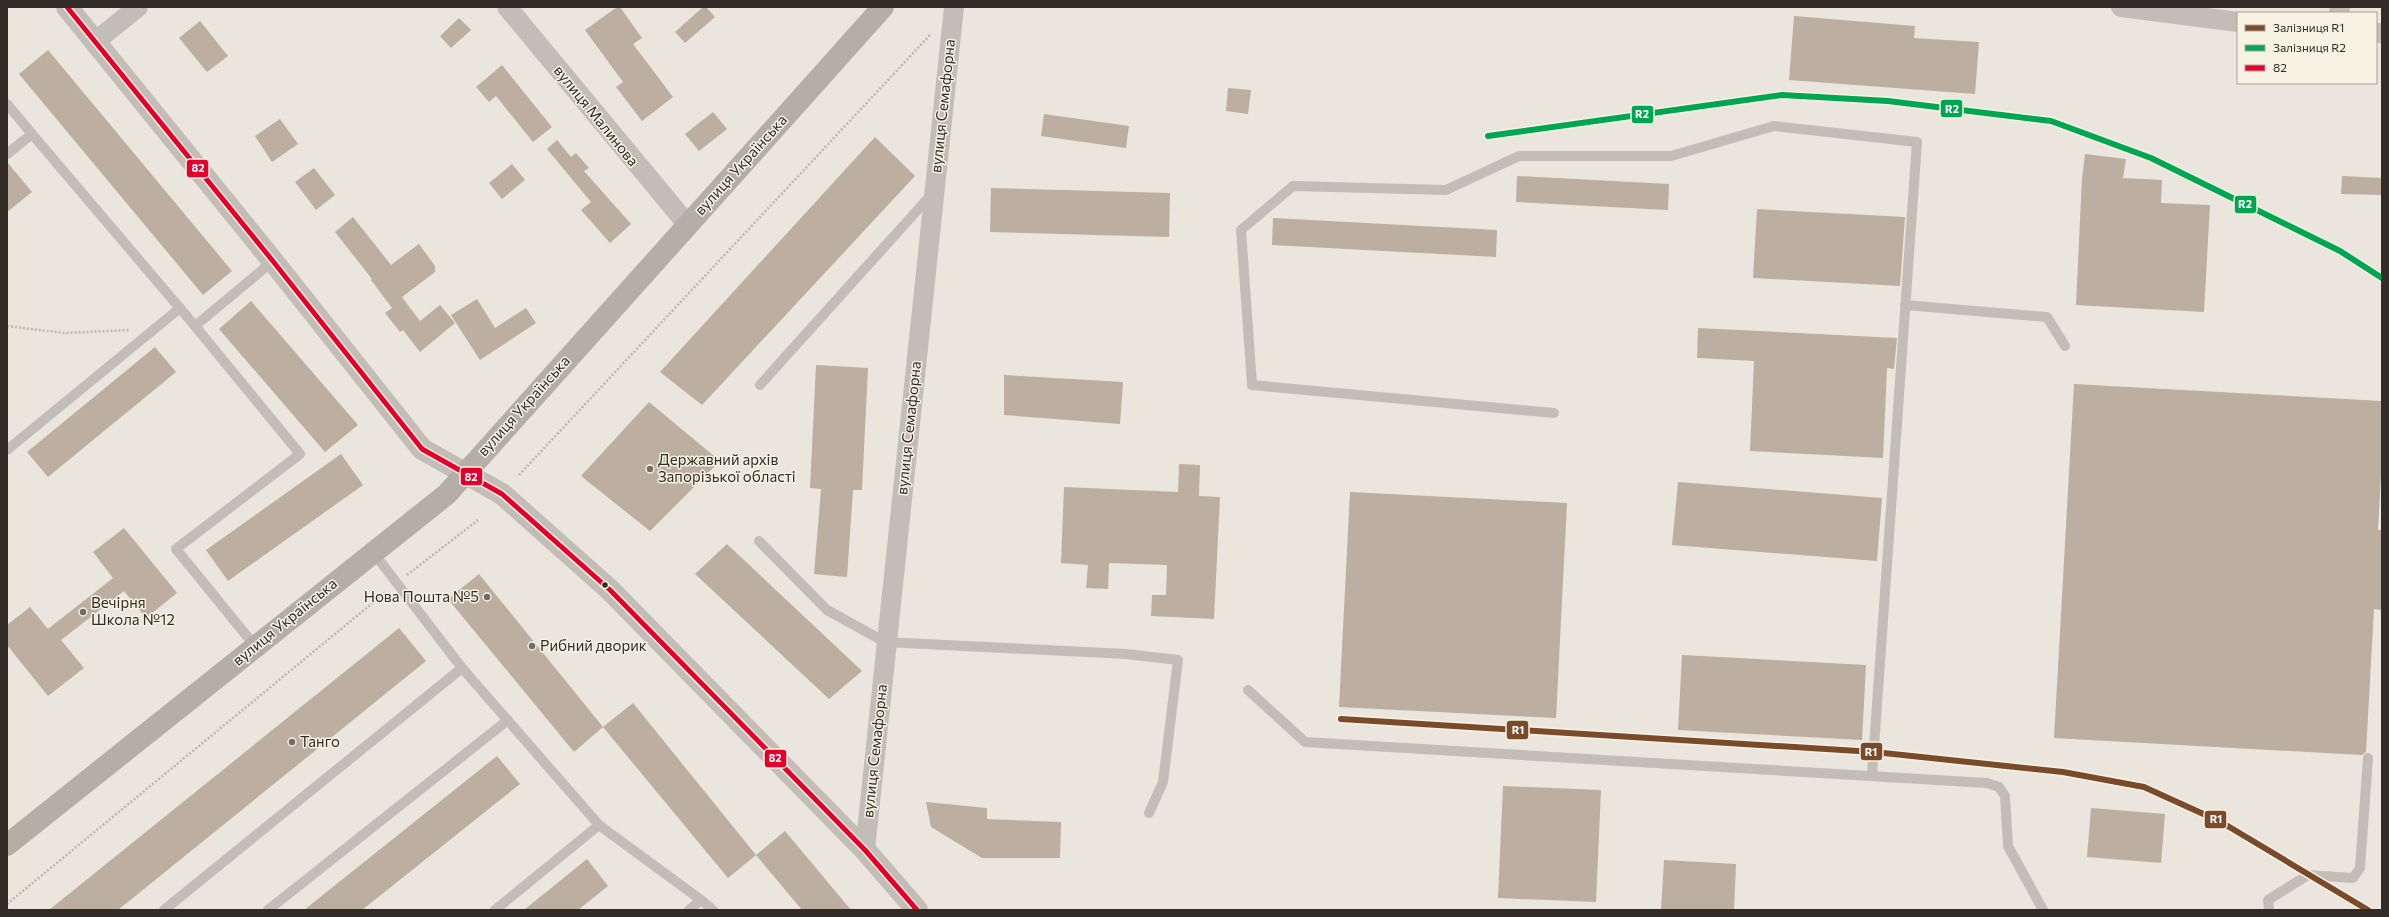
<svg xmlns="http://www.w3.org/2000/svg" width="2389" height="917" viewBox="0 0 2389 917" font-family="Commissioner,sans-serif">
<rect width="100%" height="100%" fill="#eae6dd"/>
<!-- building -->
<g fill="#bcaea0">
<polygon points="617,7 620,7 642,38 633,44 673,97 642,121 616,87 623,82 585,30"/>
<polygon points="703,7 706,7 715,17 685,43 675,32"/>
<polygon points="1794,16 1915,26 1914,38 1979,42 1975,94 1789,80"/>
<polygon points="459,18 471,30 451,48 440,36"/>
<polygon points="200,21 228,56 207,72 179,38"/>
<polygon points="48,50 232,271 203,295 19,74"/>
<polygon points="502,65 552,127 533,142 496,96 489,102 476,87"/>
<polygon points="1228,88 1251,90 1248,114 1226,111"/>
<polygon points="713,112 727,129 699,151 685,134"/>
<polygon points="1044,114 1129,126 1126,148 1041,136"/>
<polygon points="280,119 298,144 272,162 255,136"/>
<polygon points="875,137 915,176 702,405 660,372"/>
<polygon points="557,140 571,157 576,153 589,168 584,171 631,224 610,243 581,210 591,202 547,149"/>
<polygon points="2085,154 2126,159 2123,178 2162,180 2161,203 2210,205 2204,312 2076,305 2082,178"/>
<polygon points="7,162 32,192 7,212"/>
<polygon points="512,164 525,180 502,199 489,183"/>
<polygon points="314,168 335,195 316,210 295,182"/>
<polygon points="1517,176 1669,184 1668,210 1516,202"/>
<polygon points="2342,176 2382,178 2382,195 2341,194"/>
<polygon points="991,188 1170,193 1169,237 990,232"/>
<polygon points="1757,209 1905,217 1900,286 1753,278"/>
<polygon points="353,217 391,265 419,244 435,266 435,272 402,297 420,321 440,305 455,323 420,352 403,330 400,332 385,313 392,308 371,280 372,279 335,232"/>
<polygon points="1273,218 1497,230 1496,257 1272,245"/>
<polygon points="477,299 495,328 526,308 536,323 480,360 451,315"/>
<polygon points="251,301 358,425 325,452 219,329"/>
<polygon points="1698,328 1897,338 1894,369 1887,368 1883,458 1750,451 1754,361 1697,358"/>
<polygon points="155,347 176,372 48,477 27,452"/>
<polygon points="816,365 868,368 862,490 853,490 847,577 814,574 821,489 810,488"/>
<polygon points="1004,375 1123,382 1120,424 1004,415"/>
<polygon points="2074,384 2382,401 2382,457 2378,530 2382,530 2382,610 2374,609 2366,752 2362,755 2054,738"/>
<polygon points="649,402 720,461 650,531 581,476"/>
<polygon points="341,454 363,485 228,581 206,550"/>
<polygon points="1179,464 1200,465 1199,496 1220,497 1214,619 1151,616 1152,595 1166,595 1167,565 1109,563 1108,589 1086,588 1088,565 1061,563 1064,487 1178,492"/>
<polygon points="1678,482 1882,498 1877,561 1672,545"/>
<polygon points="1350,492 1567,503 1556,718 1339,707"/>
<polygon points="124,528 177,593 146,618 124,591 61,640 84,668 48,696 7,645 7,625 30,607 48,629 113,578 93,552"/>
<polygon points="727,544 862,671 829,699 695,574"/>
<polygon points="479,574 603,727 574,752 448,599"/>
<polygon points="399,628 426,661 118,910 49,910"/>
<polygon points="1682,655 1866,665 1862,740 1678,730"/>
<polygon points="633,703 756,855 728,878 603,727"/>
<polygon points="497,756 520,784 362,910 304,910"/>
<polygon points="1503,786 1601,790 1596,902 1498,898"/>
<polygon points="926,802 987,808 987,819 1061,822 1060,858 982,858 931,827"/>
<polygon points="2091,808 2165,814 2161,863 2087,857"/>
<polygon points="785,831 851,910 802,910 756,855"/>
<polygon points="587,859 608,886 578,910 524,910"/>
<polygon points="1664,860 1736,864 1734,910 1661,910"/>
</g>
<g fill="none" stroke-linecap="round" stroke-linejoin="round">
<!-- path -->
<g stroke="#bbb7b0" stroke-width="2.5" stroke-dasharray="2 2" stroke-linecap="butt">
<polyline points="7,326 64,333 130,330"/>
<polyline points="519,475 931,34"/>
<polyline points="407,575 478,520"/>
<polyline points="7,904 386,592"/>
</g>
<!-- service -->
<g stroke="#c2beb7" stroke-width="10">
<polyline points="7,104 32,134"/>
<polyline points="7,154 32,134 195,326 261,271 272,260"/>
<polyline points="1905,305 2047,317 2065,346"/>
<polyline points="195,326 300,454 176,549 255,646"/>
<polyline points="760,385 931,195"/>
<polyline points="1554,413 1252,385 1241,230 1293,186 1446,190 1519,156 1671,156 1774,126 1917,142 1872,775"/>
<polyline points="7,450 180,308"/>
<polyline points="759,541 827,610 885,642 1126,654 1178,660 1163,782 1149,813"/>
<polyline points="462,668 599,825 495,910"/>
<polyline points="1248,690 1305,742 1987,783 1999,787 2005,796 2008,846 2043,910"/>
<polyline points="599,825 701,900 689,910"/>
<polyline points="701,900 713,910"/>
<polyline points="164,910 462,668 373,552"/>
<polyline points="268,910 508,720"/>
<polyline points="2269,910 2268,900 2308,875 2353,878 2360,868 2368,758"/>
</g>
<!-- minor -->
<g stroke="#c2beb7" stroke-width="20">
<polyline points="507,7 687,224"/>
<polyline points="2121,7 2238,22"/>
<polyline points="2339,13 2340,7"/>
<polyline points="2376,33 2382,33"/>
<polyline points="96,41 138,7"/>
<polyline points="865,850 954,7"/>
</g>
<!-- tertiary -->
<polyline stroke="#c2beb7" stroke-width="22" points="67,7 272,260 422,449 502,494 610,590 865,850 917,910"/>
<!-- secondary -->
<polyline stroke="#b3afa7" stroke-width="22" points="7,845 447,494 883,7"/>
<!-- bus-1 casing -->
<g stroke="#f7f2e4" stroke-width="8">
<polyline id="bus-1" points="67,7 272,260 422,449 502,494 610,590 865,850 917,910"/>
</g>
<!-- bus-1 -->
<use href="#bus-1" stroke="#e4002b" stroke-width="5"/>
<!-- rail-1 casing -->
<g stroke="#f7f2e4" stroke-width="9">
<polyline id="rail-1" points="1341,719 1874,752 2063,772 2144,787 2221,822 2368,910"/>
</g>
<!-- rail-2 casing -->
<g stroke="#f7f2e4" stroke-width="9">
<polyline id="rail-2" points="1488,136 1782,95 1888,101 2051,121 2151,158 2340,251 2382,278"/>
</g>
<!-- rail-1 -->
<use href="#rail-1" stroke="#7a4b2a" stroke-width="6"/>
<!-- rail-2 -->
<use href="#rail-2" stroke="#00a651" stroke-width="6"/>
</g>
<!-- markers -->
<g fill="#726d66" stroke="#f7f2e4" stroke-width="1.5">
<circle cx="650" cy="469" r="4"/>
<circle cx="487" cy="597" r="4"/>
<circle cx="83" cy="612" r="4"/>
<circle cx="532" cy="646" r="4"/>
<circle cx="292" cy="742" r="4"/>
</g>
<circle fill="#322c26" stroke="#f7f2e4" stroke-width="1.5" cx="605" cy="585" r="3.5"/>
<g text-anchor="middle" stroke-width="3" stroke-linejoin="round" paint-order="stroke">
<!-- street labels -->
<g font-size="15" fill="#322c26" stroke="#f7f2e4">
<text transform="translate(943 106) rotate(-84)" y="5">вулиця Семафорна</text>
<text transform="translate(596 116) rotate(51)" y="5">вулиця Малинова</text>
<text transform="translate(741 165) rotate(-48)" y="5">вулиця Українська</text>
<text transform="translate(524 406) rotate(-48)" y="5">вулиця Українська</text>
<text transform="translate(909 428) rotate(-84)" y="5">вулиця Семафорна</text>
<text transform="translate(285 622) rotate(-39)" y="5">вулиця Українська</text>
<text transform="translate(875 751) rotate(-84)" y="5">вулиця Семафорна</text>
</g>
<!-- poi labels -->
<g font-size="15" fill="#322c26" stroke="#f7f2e4" text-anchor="start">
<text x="658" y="465">Державний архів<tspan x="658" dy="17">Запорізької області</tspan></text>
<text x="479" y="602" text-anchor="end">Нова Пошта №5</text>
<text x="91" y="608">Вечірня<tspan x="91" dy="17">Школа №12</tspan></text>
<text x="540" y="651">Рибний дворик</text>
<text x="300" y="747">Танго</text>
</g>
</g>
<g stroke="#f7f2e4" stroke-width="1.5">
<rect x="1940" y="99" width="23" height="19" rx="4" fill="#00a651"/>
<rect x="1631" y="105" width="23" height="19" rx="4" fill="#00a651"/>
<rect x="186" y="159" width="23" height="19" rx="4" fill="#e4002b"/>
<rect x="2234" y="195" width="23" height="19" rx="4" fill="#00a651"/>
<rect x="460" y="467" width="23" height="19" rx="4" fill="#e4002b"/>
<rect x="1506" y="720" width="23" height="20" rx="4" fill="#7a4b2a"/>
<rect x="1860" y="742" width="23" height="19" rx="4" fill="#7a4b2a"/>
<rect x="764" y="749" width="23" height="19" rx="4" fill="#e4002b"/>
<rect x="2204" y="810" width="23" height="19" rx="4" fill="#7a4b2a"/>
</g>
<g font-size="11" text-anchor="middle" font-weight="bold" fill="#fff">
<text x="1952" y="113">R2</text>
<text x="1642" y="118">R2</text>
<text x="198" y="172">82</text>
<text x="2245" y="208">R2</text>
<text x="471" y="481">82</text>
<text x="1518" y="734">R1</text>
<text x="1871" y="756">R1</text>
<text x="775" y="762">82</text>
<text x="2216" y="823">R1</text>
</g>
<!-- border -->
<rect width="2389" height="917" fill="none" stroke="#322c26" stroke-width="16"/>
<!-- legend -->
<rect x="2237" y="12" width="140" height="72" fill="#f7f2e4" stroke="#a8a398"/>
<rect x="2245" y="25" width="20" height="6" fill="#7a4b2a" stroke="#a8a398"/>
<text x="2273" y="32" font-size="12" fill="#322c26">Залізниця R1</text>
<rect x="2245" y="45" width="20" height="6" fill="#00a651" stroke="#a8a398"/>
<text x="2273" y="52" font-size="12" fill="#322c26">Залізниця R2</text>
<rect x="2245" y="65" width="20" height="6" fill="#e4002b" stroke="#a8a398"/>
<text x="2273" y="72" font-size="12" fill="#322c26">82</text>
</svg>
